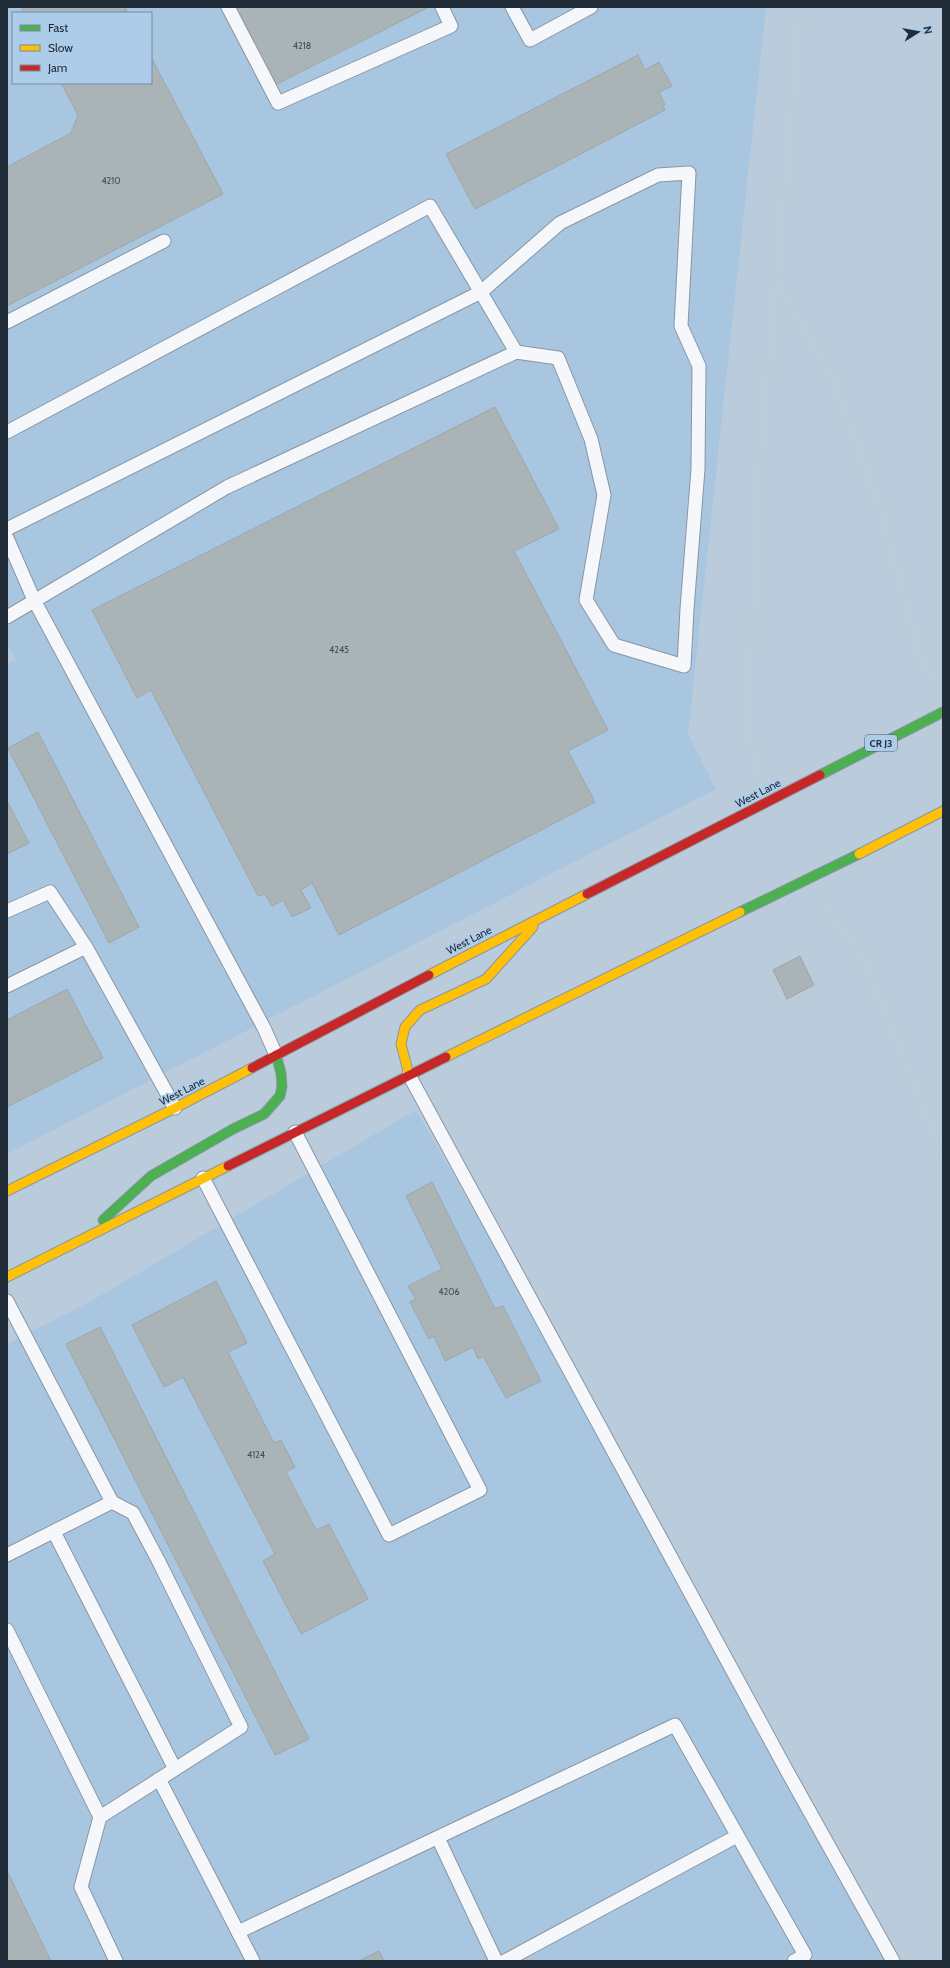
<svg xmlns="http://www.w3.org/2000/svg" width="950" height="1968" viewBox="0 0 950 1968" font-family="Cabin,sans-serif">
<rect width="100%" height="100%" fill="#bacbdc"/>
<!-- built -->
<g fill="#a9c6e0" fill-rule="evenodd">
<path d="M7,7H766L688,734L716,789L7,1154V665L16,660L7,643ZM13,13H151V83H13Z"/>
<polygon points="416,1110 746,1685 893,1961 7,1961 7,1344 93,1300"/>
</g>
<!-- building -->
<g fill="#aab4b6" stroke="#9da7a8">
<polygon points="21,7 125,7 128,13 24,13"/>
<polygon points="233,7 429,7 273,86"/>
<polygon points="638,55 645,70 659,62 672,86 659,92 665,105 663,106 665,110 475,209 446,154"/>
<polygon points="151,57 223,194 7,306 7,167 71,133 78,115 61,83 151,83"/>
<polygon points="495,407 559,529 514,551 608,730 568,751 595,802 339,935 312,883 301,890 311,908 292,917 283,900 272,906 265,894 258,896 151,690 137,698 92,610"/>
<polygon points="38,732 139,927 109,943 8,748"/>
<polygon points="7,801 29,843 7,854"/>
<polygon points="800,956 814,985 787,999 773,970"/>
<polygon points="67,989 103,1058 7,1107 7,1020"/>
<polygon points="432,1182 495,1309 503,1306 541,1381 506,1398 483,1356 478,1359 473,1347 445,1361 434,1336 429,1339 410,1302 416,1299 408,1286 442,1269 406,1196"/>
<polygon points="216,1281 247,1343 228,1352 274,1443 281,1440 295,1467 286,1472 316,1530 329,1524 368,1599 301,1634 263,1561 275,1554 183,1377 164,1387 132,1325"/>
<polygon points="100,1327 309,1739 275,1755 66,1344"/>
<polygon points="7,1871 51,1961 7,1961"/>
<polygon points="379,1951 384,1961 359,1961"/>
</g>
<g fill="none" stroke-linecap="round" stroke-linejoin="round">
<!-- lane casing -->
<g stroke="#8996a3" stroke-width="15">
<g id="lane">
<polyline points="228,7 278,103 451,26 442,7"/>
<polyline points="512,7 530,40 591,7"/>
<polyline points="7,322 164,241"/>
<polyline points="7,432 430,206 516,352"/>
<polyline points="7,529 481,292 560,223 658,175 689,173 681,326 699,366 698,469 687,609 684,666 614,645 586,600 604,495 591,439 558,358 516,352 227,487 7,617"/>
<polyline points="7,538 34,600 264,1028 276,1055"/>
<polyline points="7,911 50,892 86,947 175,1108"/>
<polyline points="7,986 86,947"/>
<polyline points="409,1075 787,1771 893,1961"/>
<polyline points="203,1178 389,1535 480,1490 295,1132"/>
<polyline points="7,1301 112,1502 133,1513 158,1560 241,1727 100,1817"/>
<polyline points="54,1532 175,1769"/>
<polyline points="7,1555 112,1502"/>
<polyline points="7,1630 100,1817 81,1887 116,1961"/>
<polyline points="159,1779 253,1961"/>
<polyline points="438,1838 496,1961"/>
<polyline points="238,1932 675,1725 805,1955 794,1961"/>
<polyline points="505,1961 737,1836"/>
</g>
</g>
<!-- fast casing -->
<g stroke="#8996a3" stroke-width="11">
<g id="fast">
<polyline points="820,775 943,712"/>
<polyline points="740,912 859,854"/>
<polyline points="103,1220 151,1176 233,1129 264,1114 280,1096 282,1086 281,1073 276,1055"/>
</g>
</g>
<!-- slow casing -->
<g stroke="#8996a3" stroke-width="11">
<g id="slow">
<polyline points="859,854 943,811"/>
<polyline points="429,975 587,894"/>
<polyline points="446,1057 740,912"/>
<polyline points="409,1075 401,1044 405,1027 420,1010 486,979 533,927"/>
<polyline points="7,1191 175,1108 252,1068"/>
<polyline points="7,1277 228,1166"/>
</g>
</g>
<!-- jam casing -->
<g stroke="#8996a3" stroke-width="11">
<g id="jam">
<polyline points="587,894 820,775"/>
<polyline points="252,1068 429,975"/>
<polyline points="228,1166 446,1057"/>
</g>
</g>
<!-- path -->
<g stroke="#c8cdd2" stroke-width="2.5" stroke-dasharray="1 3" stroke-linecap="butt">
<polyline points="776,282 831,376 878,501 919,652 935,684"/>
<polyline points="755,776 749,717 757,485 801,7"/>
<polyline points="824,904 864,959 943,1157"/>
</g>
<!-- lane -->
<use href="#lane" stroke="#f5f7fa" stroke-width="13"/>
<!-- fast -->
<use href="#fast" stroke="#4caf50" stroke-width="9"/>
<!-- slow -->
<use href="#slow" stroke="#ffc107" stroke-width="9"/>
<!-- jam -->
<use href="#jam" stroke="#c62828" stroke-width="9"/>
</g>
<g text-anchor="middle" stroke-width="3.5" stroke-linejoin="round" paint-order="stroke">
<!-- number labels -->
<g font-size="9" fill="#424e57">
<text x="302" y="49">4218</text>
<text x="111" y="184">4210</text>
<text x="339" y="653">4245</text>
<text x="449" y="1295">4206</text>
<text x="256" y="1458">4124</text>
</g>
<!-- shield labels -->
<rect fill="#adcce9" stroke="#4a5c6c" stroke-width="1" x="865" y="735" width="32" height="16" rx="3"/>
<g font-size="10" font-weight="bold" fill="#202c37">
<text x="881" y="747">CR J3</text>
</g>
<!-- street labels -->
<g font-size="11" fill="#202c37" stroke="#adcce9">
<text transform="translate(758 793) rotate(-27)" y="4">West Lane</text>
<text transform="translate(469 940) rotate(-27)" y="4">West Lane</text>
<text transform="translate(182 1091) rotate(-27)" y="4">West Lane</text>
</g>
</g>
<!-- border -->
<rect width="950" height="1968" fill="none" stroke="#202c37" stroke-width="16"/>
<!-- legend -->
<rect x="12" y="12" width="140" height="72" fill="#adcce9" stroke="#758ca2"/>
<rect x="20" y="25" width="20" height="6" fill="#4caf50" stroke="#758ca2"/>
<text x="48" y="32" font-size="12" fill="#202c37">Fast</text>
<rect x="20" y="45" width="20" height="6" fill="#ffc107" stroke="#758ca2"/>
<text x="48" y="52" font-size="12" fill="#202c37">Slow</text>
<rect x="20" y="65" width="20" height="6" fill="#c62828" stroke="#758ca2"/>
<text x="48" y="72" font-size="12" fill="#202c37">Jam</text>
<!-- north arrow -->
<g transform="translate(918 32) rotate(79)" stroke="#adcce9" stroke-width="3" paint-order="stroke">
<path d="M0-3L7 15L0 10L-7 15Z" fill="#202c37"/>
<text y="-6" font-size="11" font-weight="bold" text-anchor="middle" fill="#202c37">N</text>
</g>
</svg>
